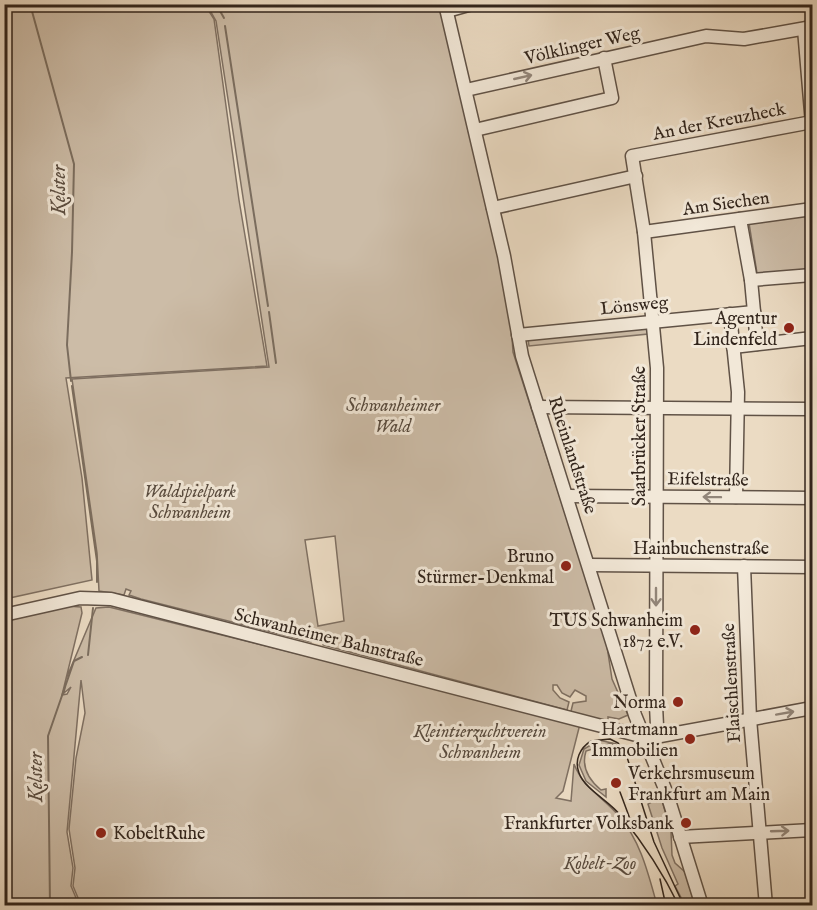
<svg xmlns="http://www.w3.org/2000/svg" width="817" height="910" viewBox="0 0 817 910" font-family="'IM FELL English',serif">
<rect width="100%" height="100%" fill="#ebdbc3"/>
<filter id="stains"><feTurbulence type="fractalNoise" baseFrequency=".00333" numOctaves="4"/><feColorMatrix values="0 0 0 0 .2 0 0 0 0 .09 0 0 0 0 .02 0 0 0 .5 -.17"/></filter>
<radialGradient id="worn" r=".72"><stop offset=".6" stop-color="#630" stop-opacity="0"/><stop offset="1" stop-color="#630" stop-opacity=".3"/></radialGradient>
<!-- green -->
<g fill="#ccbca7" stroke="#7f7062" stroke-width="1.5" fill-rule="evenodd">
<polygon points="4,5 205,5 214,19 239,200 267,366 66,378 82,478 92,580 5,599"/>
<path d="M207,5H442L510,306L513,352L606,640L612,679L628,715L619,719L608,717V723L576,715L571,711L573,703L586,701V696L575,690L570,697L562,693L557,685H553V690L560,698L569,702L567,710L323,645L321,638L316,637L311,642L141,599L129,595L131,591L126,589L124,595L99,591L97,553L72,379L269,367L216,21ZM335,536L344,621L318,626L305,540Z"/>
<polygon points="812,215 812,269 757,273 749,223"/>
<polygon points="647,327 648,334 529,346 528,339"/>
<path d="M67,606L81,607L82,613L62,695L67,694L71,687L64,693L66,679L96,608L109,607L580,724L563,791L556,798L571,801L574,764C584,789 602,796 619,816C641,842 648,873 657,905H81L73,886L75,868L69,829L76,758L85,713L81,680L67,832L73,868L71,886L79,905H5L4,621Z"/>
<path d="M599,740L616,744L626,757L624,758L618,748L614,749L612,743L586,751C581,767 589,780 601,790L606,789V797L586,781L579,765L584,749Z"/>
<polygon points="661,797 671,832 672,855 675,863 685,872 695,905 685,905 675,886 678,884 662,848 648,804"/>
</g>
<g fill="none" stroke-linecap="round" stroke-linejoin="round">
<!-- stream -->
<g stroke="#7b6d5e" stroke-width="2">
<polyline points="30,4 74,164 72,252 67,345 71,381"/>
<polyline points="216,4 224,18"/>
<polyline points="225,26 268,306"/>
<polyline points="269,312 276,363"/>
<polyline points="72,386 97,561 97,582"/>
<polyline points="88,655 93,608"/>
<polyline points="50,906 48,736 74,661 82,657"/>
</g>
<!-- minor casing -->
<g stroke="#605246" stroke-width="15">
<g id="minor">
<polyline points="445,4 504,256 522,356 635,715 667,794 702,906"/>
<polyline points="447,11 472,4"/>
<polyline points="804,29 812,124"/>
<polyline points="466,90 706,36 744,39 812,27"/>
<polyline points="475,130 612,98 604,58"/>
<polyline points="493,208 636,176"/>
<polyline points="740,219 751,280 757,344"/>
<polyline points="644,232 812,209"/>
<polyline points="751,280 812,275"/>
<polyline points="730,314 738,392 736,497"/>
<polyline points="518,335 754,312"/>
<polyline points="733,347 812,338"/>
<polyline points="538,407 812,409"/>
<polyline points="567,496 812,498"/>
<polyline points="589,565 812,567"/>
<polyline points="744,566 750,719 766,906"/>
<polyline points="4,615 80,598 111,599 644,737"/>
<polyline points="661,735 657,726 656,705 657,368 644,232 632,156 812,122"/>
<polyline points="655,737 812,708"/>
<polyline points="680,837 812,830"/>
</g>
</g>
<!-- minor -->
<use href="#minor" stroke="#f2e8d8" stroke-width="12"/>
<!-- tram -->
<g stroke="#32251c" stroke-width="1.5">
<polyline points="620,792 630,819"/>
<polyline points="660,879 666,906"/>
<path d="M679,906C663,873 644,844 621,816C610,801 585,790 579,773C574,760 580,748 591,741L610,739L618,743L626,754L654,842L684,906"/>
</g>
</g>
<!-- one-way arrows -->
<defs><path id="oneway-shaft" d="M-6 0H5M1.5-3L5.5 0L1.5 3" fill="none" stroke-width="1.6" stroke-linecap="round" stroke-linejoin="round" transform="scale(1.5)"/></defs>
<g stroke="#92867a">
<use href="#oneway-shaft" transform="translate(523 77) rotate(-13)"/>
<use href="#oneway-shaft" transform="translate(712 497) rotate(-179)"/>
<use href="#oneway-shaft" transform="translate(656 597) rotate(90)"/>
<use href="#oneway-shaft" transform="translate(785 713) rotate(-10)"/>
<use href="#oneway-shaft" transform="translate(780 831) rotate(-2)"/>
</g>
<!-- markers -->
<g fill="#8f2418" stroke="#f2e8d8" stroke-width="2">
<circle cx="789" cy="328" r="6"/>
<circle cx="566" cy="566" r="6"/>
<circle cx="695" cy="630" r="6"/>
<circle cx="678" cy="702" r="6"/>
<circle cx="690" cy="739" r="6"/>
<circle cx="616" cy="783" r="6"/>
<circle cx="686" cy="823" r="6"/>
<circle cx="101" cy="833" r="6"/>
</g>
<g text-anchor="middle" stroke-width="6" stroke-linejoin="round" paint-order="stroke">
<!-- street labels -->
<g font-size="18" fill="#32251c" stroke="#f2e8d8">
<text transform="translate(582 45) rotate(-13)" y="6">Völklinger Weg</text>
<text transform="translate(719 121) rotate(-11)" y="6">An der Kreuzheck</text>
<text transform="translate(726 203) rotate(-8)" y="6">Am Siechen</text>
<text transform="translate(634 305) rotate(-6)" y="6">Lönsweg</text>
<text transform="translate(639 436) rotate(-90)" y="6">Saarbrücker Straße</text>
<text transform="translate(573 455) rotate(72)" y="6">Rheinlandstraße</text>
<text transform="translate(708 479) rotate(1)" y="6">Eifelstraße</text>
<text x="701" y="554">Hainbuchenstraße</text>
<text transform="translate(329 637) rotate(14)" y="6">Schwanheimer Bahnstraße</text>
<text transform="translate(731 683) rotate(-93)" y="6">Flaischlenstraße</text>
</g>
<!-- poi labels -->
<g font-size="18" fill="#32251c" stroke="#f2e8d8" text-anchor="end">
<text x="777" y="324">Agentur<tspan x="777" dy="21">Lindenfeld</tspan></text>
<text x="554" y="562">Bruno<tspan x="554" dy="21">Stürmer-Denkmal</tspan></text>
<text x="683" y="626">TUS Schwanheim<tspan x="683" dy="21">1872 e.V.</tspan></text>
<text x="666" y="708">Norma</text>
<text x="678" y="735">Hartmann<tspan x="678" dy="21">Immobilien</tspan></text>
<text x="628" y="779" text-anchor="start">Verkehrsmuseum<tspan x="628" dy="21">Frankfurt am Main</tspan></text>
<text x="674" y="829">Frankfurter Volksbank</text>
<text x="113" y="839" text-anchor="start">KobeltRuhe</text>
</g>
<!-- park labels -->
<g font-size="18" font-style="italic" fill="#584b3f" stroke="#f2e8d8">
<text x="393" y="411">Schwanheimer<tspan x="393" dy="21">Wald</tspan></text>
<text x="190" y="497">Waldspielpark<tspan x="190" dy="21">Schwanheim</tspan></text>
<text x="480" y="737">Kleintierzuchtverein<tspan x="480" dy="21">Schwanheim</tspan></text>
<text x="600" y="869">Kobelt-Zoo</text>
</g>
<!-- water labels -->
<g font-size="20" font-style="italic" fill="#5d4f42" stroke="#f2e8d8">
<text transform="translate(58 190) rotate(-90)" y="7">Kelster</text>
<text transform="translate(35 777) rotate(-90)" y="7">Kelster</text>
</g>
</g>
<!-- margin -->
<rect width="817" height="910" fill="none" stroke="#ebdbc3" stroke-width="24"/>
<rect x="6" y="6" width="805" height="898" fill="none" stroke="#32251c" stroke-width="3"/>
<rect x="12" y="12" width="793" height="886" fill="none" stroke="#32251c" stroke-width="1.5"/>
<rect width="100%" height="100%" filter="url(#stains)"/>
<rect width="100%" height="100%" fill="url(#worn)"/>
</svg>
